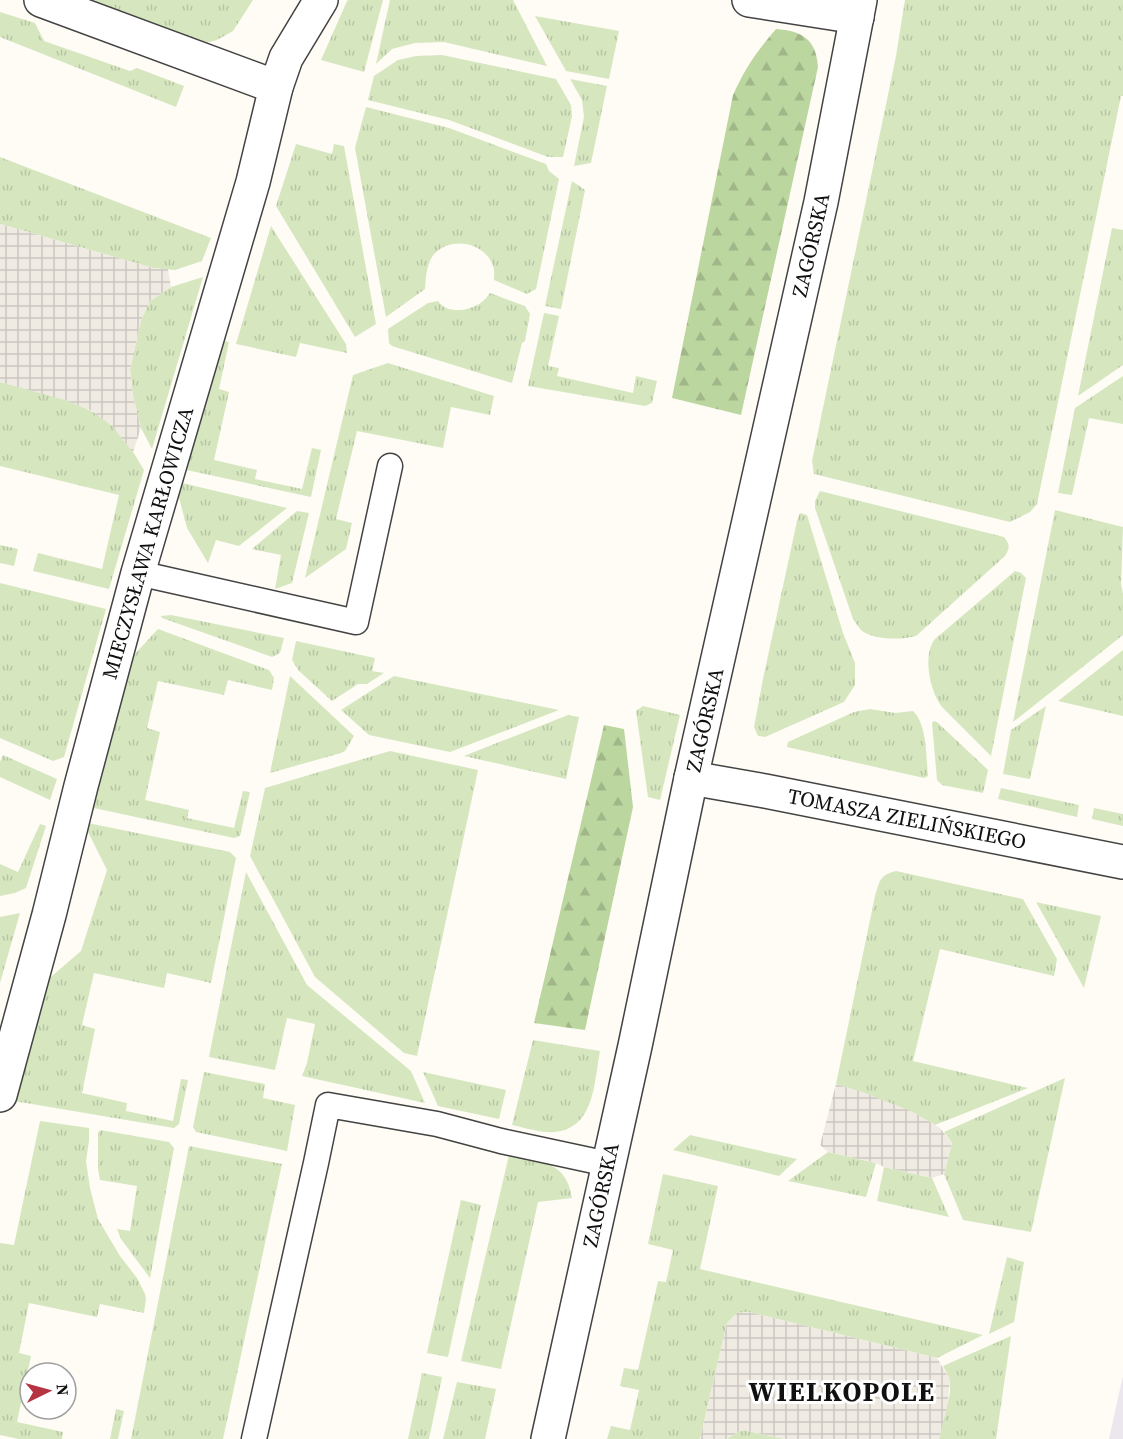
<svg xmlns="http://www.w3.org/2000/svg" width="1123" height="1439" viewBox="0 0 1123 1439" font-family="'Source Serif 4',serif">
<defs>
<pattern id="grass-tufts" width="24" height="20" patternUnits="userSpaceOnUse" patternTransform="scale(1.5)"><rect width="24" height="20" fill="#d6e7c0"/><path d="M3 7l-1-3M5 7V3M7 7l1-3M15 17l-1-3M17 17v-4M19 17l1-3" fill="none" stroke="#b7c5a4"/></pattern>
<pattern id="forest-firs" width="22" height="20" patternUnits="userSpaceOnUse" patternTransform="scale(1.5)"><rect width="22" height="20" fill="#bcd6a0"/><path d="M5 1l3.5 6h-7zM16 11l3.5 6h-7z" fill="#a1b789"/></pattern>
<pattern id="plaza-grid" width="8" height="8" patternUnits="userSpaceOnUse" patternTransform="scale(1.5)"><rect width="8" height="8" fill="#efebe2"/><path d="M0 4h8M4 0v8" fill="none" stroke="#ccc8c1"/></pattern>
</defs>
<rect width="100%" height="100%" fill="#fefcf5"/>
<!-- industrial -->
<polygon fill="#ece6ee" points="1123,1375 1123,1439 1109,1439"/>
<!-- grass -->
<g fill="url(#grass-tufts)">
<polygon points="80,0 253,0 233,31 217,40 198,45"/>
<polygon points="349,0 383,0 364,72 321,60 347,1"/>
<polygon points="390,0 513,0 547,66 444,42 415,43 392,49 376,64"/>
<polygon points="905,0 1123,0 1123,96 1121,96 1037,504 1030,512 1010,522 814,474 812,461 896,56"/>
<polygon points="0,12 35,23 44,41 130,71 137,68 184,86 176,107 0,37"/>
<polygon points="535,16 619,31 609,79 566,71"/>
<polygon points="442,55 556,79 571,105 572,116 563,157 548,157 449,120 368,100 374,76 398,60 416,56"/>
<polygon points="570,79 607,86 591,163 574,166 584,117 582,100"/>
<path d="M366,107L449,128L546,164L549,171L559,179L536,289L527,294L494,280C494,276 495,270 493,266C485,241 447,235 432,257C426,267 426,278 425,289L386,317L355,148Z"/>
<polygon points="296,144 332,154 334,144 344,146 376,324 355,337 276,206"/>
<polygon points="0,157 211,238 202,261 175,270 153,268 0,224"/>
<polygon points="572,181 585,190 561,309 545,306"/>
<polygon points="271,226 346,344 347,353 300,343 296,357 236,344"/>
<polygon points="1112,228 1123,230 1123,365 1078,396"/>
<polygon points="203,277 152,449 141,428 133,396 130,370 141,320 150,301 171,287"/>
<path d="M490,293L525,306L530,314L525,341L522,343L512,383L392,346L389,343L388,329L428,303L438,301C447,315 472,311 483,301C486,299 487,296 490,293Z"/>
<polygon points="544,313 559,316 548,366 559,368 557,376 633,393 636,376 657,381 652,403 645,406 528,386"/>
<polygon points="221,340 229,342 219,389 229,392 214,460 257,470 255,479 302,489 312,448 321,450 311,497 182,469"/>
<polygon points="388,363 494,396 490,415 451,407 443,448 357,431 336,519 352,523 346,549 305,578 353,375"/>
<polygon points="1123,376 1123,424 1089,418 1072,495 1058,493 1075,408"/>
<path d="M0,382C37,392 82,399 111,425C125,437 135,455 144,470L109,589L33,571L38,553L102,569L119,495L0,466Z"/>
<polygon points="178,482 287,508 239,546 216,540 208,563 187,528 177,490"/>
<path d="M820,491L1004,537C1010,544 1010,548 1005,556L916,636C901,640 875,640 862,631C859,628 856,623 853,619L815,508V501Z"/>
<polygon points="1055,510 1123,527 1121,584 1123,594 1123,635 1013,722"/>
<polygon points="297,511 309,513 292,583 275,589 281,555 252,549"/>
<polygon points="800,513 807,515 843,633 855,663 855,685 844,702 765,737 758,736 754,727 763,679 797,521"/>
<polygon points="0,545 18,549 14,566 0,563"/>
<path d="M1015,571L1021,573L1026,578L991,756L942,707C930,692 922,655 935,639Z"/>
<polygon points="0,583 106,609 64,757 53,761 0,738"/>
<polygon points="171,615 284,638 280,653 272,657 162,618 161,616"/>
<polygon points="158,629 269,670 274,678 272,690 228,680 224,695 158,681 147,728 160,732 145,800 189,810 187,818 234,828 243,791 250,792 240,836 234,838 89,807 132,657"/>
<polygon points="296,641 375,658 372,671 384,673 367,684 358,684 332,701 299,671 292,660"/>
<polygon points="1123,650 1123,716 1058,701"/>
<polygon points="290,676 354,736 345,751 341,753 270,773"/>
<polygon points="394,676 559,710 450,752 369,735 341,710"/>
<polygon points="643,706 680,715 660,800 648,797 636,711"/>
<polygon points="1046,706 1030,779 1003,774 1011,730"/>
<path d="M870,709L895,713L913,711C927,724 926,757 928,776L924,778L787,747L788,742L854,712Z"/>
<polygon points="568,715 579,717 566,779 464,756"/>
<polygon points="934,721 937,722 988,770 983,793 942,785 937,780 932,723"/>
<polygon points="390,751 478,770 417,1056 404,1053 315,977 250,856 265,788"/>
<polygon points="3,755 57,779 50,800 0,777 0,762"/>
<polygon points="1001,788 1079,805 1077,817 998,799"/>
<polygon points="1094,808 1123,814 1123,826 1092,819"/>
<polygon points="83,822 230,852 236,858 211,983 167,973 164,988 94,973 82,1025 95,1029 82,1093 127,1103 126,1111 173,1121 181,1079 188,1080 179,1124 174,1128 8,1100 38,988 81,951 107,870"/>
<polygon points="40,824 46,826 26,888 15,893 0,896 0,864 18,872"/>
<path d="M896,871L1023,899L1057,959L1054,976L940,949L913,1061L1028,1088L935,1125C903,1107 870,1095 836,1084L875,896C880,880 880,875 896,871Z"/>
<polygon points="246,872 307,985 411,1071 425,1103 302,1076 307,1063 315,1024 287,1018 275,1070 209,1057"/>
<polygon points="1036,902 1101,916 1084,988"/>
<polygon points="20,913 0,983 0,917"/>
<path d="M533,1040L600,1051C594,1082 595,1129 554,1132C541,1133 525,1128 512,1125Z"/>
<polygon points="204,1072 265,1084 263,1098 295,1105 287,1151 196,1132 193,1127"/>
<polygon points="423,1072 506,1090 499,1119 438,1106"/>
<polygon points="1065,1078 1031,1232 963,1220 944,1174 952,1143 944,1132"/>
<polygon points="40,1121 89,1128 89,1141 86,1161 90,1188 98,1219 120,1256 137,1278 145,1294 146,1298 144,1313 100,1304 97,1317 29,1303 19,1353 31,1356 17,1422 63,1432 62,1439 19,1439 0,1435 0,1243 14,1245"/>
<polygon points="100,1130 169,1142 174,1148 150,1278 121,1239 117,1229 130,1231 137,1186 100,1180 98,1169 98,1133"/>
<polygon points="690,1135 797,1159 779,1176 673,1150"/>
<polygon points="189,1146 282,1164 223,1439 131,1439"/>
<polygon points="828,1152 876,1163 866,1197 788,1181"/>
<path d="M509,1155C540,1162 566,1160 572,1198L538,1202L501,1369L461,1361Z"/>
<polygon points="884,1167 932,1178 949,1217 877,1201"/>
<polygon points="663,1174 718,1186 700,1269 983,1335 937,1358 749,1312 737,1313 727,1323 700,1439 607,1439 611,1426 630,1430 639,1390 620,1386 624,1368 638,1370 658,1281 666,1282 673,1250 648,1244"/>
<polygon points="461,1200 481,1205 448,1357 427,1353"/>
<polygon points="1007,1257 1024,1262 1014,1322 989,1334"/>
<polygon points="1011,1336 996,1439 939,1439 950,1392 950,1380 943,1366"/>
<polygon points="422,1373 442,1377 429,1439 408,1439"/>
<polygon points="457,1382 496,1389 485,1439 443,1439"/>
<polygon points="116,1409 124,1411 118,1439 110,1439"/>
<polygon points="743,1430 785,1439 727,1439 731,1436"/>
</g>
<!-- forest -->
<g fill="url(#forest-firs)">
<path d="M776,29C802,31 816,39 818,67L741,415L672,398L733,95C745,68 757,51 776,29Z"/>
<polygon points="604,725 624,729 633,807 585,1030 534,1023"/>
</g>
<!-- plaza -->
<g fill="url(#plaza-grid)">
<polygon points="0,224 153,268 168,269 171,287 150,301 141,320 130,370 133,396 141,428 133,452 112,426 92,411 65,400 0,382"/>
<polygon points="836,1084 865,1093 913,1112 940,1128 952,1143 944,1174 932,1178 884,1167 876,1163 828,1152 820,1145"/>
<polygon points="749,1312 937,1358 950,1380 947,1407 939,1439 785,1439 743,1430 731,1436 727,1439 700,1439 727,1323 737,1313"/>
</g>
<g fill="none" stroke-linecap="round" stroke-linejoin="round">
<!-- service casing -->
<g stroke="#434343" stroke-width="27">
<g id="service">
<polyline points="138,573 356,622 390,466"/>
<polyline points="254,1439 316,1163 328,1105 437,1124 501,1141 608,1164"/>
</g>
</g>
<!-- minor casing -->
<g stroke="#434343" stroke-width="36">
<g id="minor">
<polyline points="41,0 276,87"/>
<polyline points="749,0 857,17"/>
<polyline points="691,778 765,791 1123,862"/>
<polyline points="0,1095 49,915 81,786 138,573 253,182 276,87 286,58 321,0"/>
<polyline points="548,1439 635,1046 691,778 821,202 860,0"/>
</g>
</g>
<!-- service -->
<use href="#service" stroke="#fff" stroke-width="24"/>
<!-- minor -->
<use href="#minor" stroke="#fff" stroke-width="33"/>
</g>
<g text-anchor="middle" stroke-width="6" stroke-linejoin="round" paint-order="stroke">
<!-- street labels -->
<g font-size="21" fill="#101010" stroke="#fff">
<text transform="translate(811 245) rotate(-77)" y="7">ZAGÓRSKA</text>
<text transform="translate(148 543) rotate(-74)" y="7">MIECZYSŁAWA KARŁOWICZA</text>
<text transform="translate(705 720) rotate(-77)" y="7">ZAGÓRSKA</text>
<text transform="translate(907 819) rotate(11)" y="7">TOMASZA ZIELIŃSKIEGO</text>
<text transform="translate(601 1195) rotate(-78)" y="7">ZAGÓRSKA</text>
</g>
<!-- district labels -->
<g font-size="27" font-weight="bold" letter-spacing="1.5" fill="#101010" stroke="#fff">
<text x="842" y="1401">WIELKOPOLE</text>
</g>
</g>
<!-- north arrow -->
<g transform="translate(48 1391) rotate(85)"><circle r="28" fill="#ffffff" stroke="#9f9f9f" stroke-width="1.5"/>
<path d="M0-4.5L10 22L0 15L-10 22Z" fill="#b63341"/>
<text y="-9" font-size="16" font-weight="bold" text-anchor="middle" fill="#101010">N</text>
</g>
</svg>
